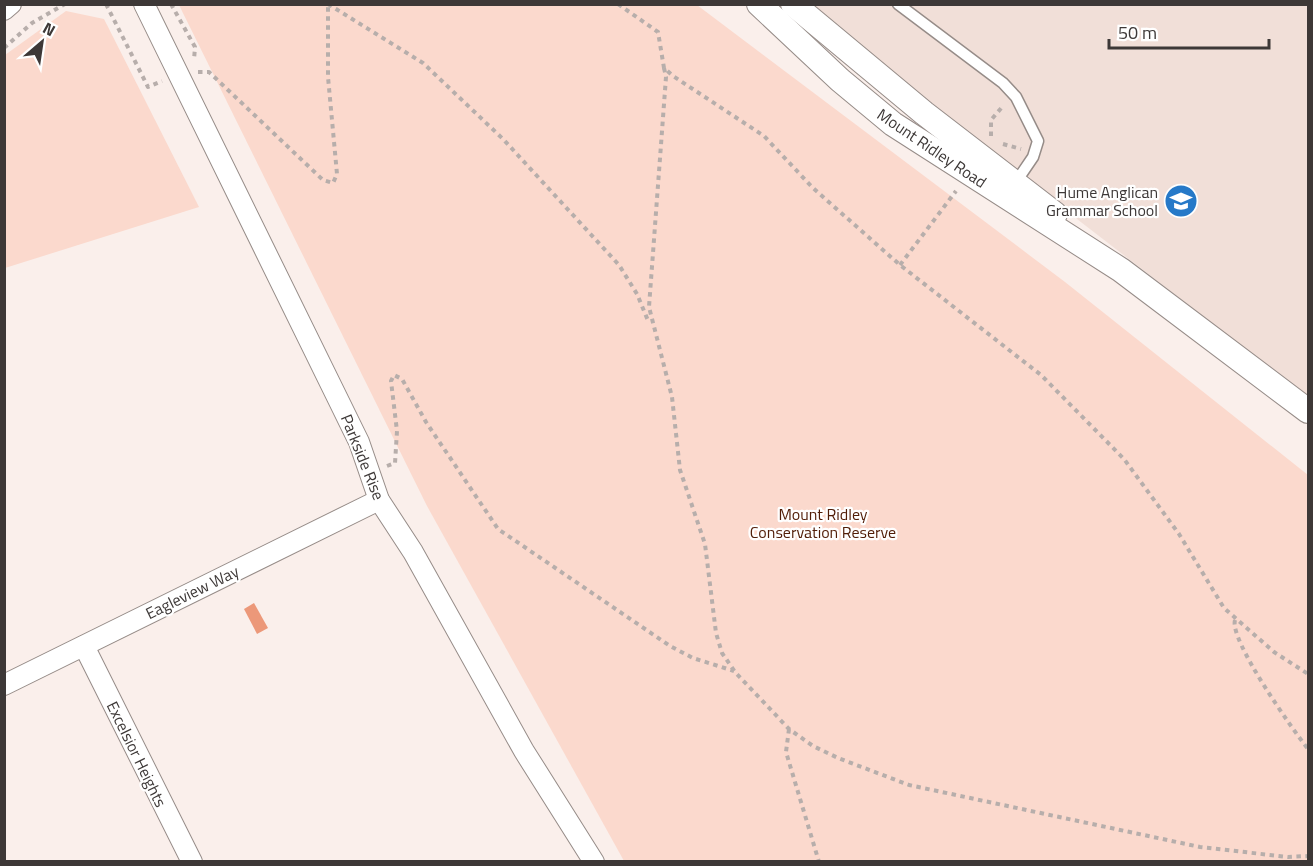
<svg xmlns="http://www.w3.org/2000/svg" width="1313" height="866" viewBox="0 0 1313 866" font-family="'Titillium Web',sans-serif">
<rect width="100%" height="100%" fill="#faefeb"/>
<!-- built -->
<polygon fill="#f1dfd8" points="799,5 1308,5 1308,397"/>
<!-- green -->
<g fill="#fbd9cd">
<polygon points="179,5 697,5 1065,282 1308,475 1308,861 624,861 427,506"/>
<polygon points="66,11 104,19 199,207 5,268 5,55"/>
</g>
<!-- water -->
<polygon fill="#ec9879" points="254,603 268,628 257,634 244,609"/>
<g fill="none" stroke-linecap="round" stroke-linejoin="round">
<!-- service casing -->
<g stroke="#968c88" stroke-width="13">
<polyline id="service" points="898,4 1003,83 1016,97 1038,141 1033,157 1016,182"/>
</g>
<!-- minor casing -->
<g stroke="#968c88" stroke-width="22">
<g id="minor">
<polyline points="144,4 359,442 379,500 413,552 524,751 594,862"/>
<polyline points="4,10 11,4"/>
<polyline points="84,646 192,862"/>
<polyline points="4,685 379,500"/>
</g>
</g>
<!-- tertiary casing -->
<g stroke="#968c88" stroke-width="26">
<g id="tertiary">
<polyline points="759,4 840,80 893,124 1121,270 1308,411"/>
<polyline points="793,4 924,113 1055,214"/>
</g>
</g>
<!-- path -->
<g stroke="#b7aeab" stroke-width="4" stroke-dasharray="4.5 4.5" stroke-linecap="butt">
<polyline points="91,4 99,4"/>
<polyline points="106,4 148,87 162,81"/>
<polyline points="171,4 195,47 194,60"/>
<polyline points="328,4 423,63 503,139 619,265 637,294 649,323"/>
<polyline points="618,4 658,32 664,68 673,76 764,136 813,188 900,265 1041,375 1124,459 1179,534 1224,608 1274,652 1308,674"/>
<polyline points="4,48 32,23 65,4"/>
<polyline points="664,68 666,77 649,307 672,397 680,470 705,544 716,633 722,653 735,672 789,729 813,746 838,758 909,785 1200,847 1288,857 1308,856"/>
<polyline points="198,72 209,72 323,180 333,183 337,174 328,77 328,4"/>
<polyline points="991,136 991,120 1003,106"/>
<polyline points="1003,144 1021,149"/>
<polyline points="900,265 956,191"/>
<polyline points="387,466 395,463 397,431 391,381 394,375 402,379 426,422 498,529 670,646 693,658 734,671"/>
<path d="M1235,620C1229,640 1293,730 1308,749"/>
<polyline points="789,729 786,752 819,862"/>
</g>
<!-- service -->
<use href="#service" stroke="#fff" stroke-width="10"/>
<!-- minor -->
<use href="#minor" stroke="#fff" stroke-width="20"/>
<!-- tertiary -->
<use href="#tertiary" stroke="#fff" stroke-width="24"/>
</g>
<!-- icons -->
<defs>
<g id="school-disc" transform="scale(1.725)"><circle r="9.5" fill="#2679c8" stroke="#fff"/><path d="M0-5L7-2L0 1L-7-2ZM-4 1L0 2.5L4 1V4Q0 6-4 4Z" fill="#fff"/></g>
</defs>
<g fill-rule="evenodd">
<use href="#school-disc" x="1181" y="201"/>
</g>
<g text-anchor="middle" stroke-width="4.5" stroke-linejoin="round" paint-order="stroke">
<!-- street labels -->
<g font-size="16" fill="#3d3837" stroke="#fff">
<text transform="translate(932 148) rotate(34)" y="6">Mount Ridley Road</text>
<text transform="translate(363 457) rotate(68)" y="6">Parkside Rise</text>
<text transform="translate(192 592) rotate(-26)" y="6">Eagleview Way</text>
<text transform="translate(137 754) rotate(64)" y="6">Excelsior Heights</text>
</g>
<!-- poi labels -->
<g font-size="16" fill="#3d3837" stroke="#fff" text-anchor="end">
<text x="1158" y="198">Hume Anglican<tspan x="1158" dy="18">Grammar School</tspan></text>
</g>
<!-- park labels -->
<g font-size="16" fill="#511d07" stroke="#fff">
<text x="823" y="520">Mount Ridley<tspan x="823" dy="18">Conservation Reserve</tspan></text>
</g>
</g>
<!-- border -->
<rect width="1313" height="866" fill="none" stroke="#3d3837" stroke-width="12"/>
<!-- north arrow -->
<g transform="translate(42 42) rotate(29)" stroke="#ffffff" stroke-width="4.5" paint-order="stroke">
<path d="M0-4.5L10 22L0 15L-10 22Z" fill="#3d3837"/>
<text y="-9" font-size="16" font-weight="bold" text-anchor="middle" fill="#3d3837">N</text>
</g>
<!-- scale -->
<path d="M1109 39v9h160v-9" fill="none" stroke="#3d3837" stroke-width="3"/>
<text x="1118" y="39" font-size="18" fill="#3d3837" stroke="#ffffff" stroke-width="4.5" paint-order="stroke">50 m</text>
</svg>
